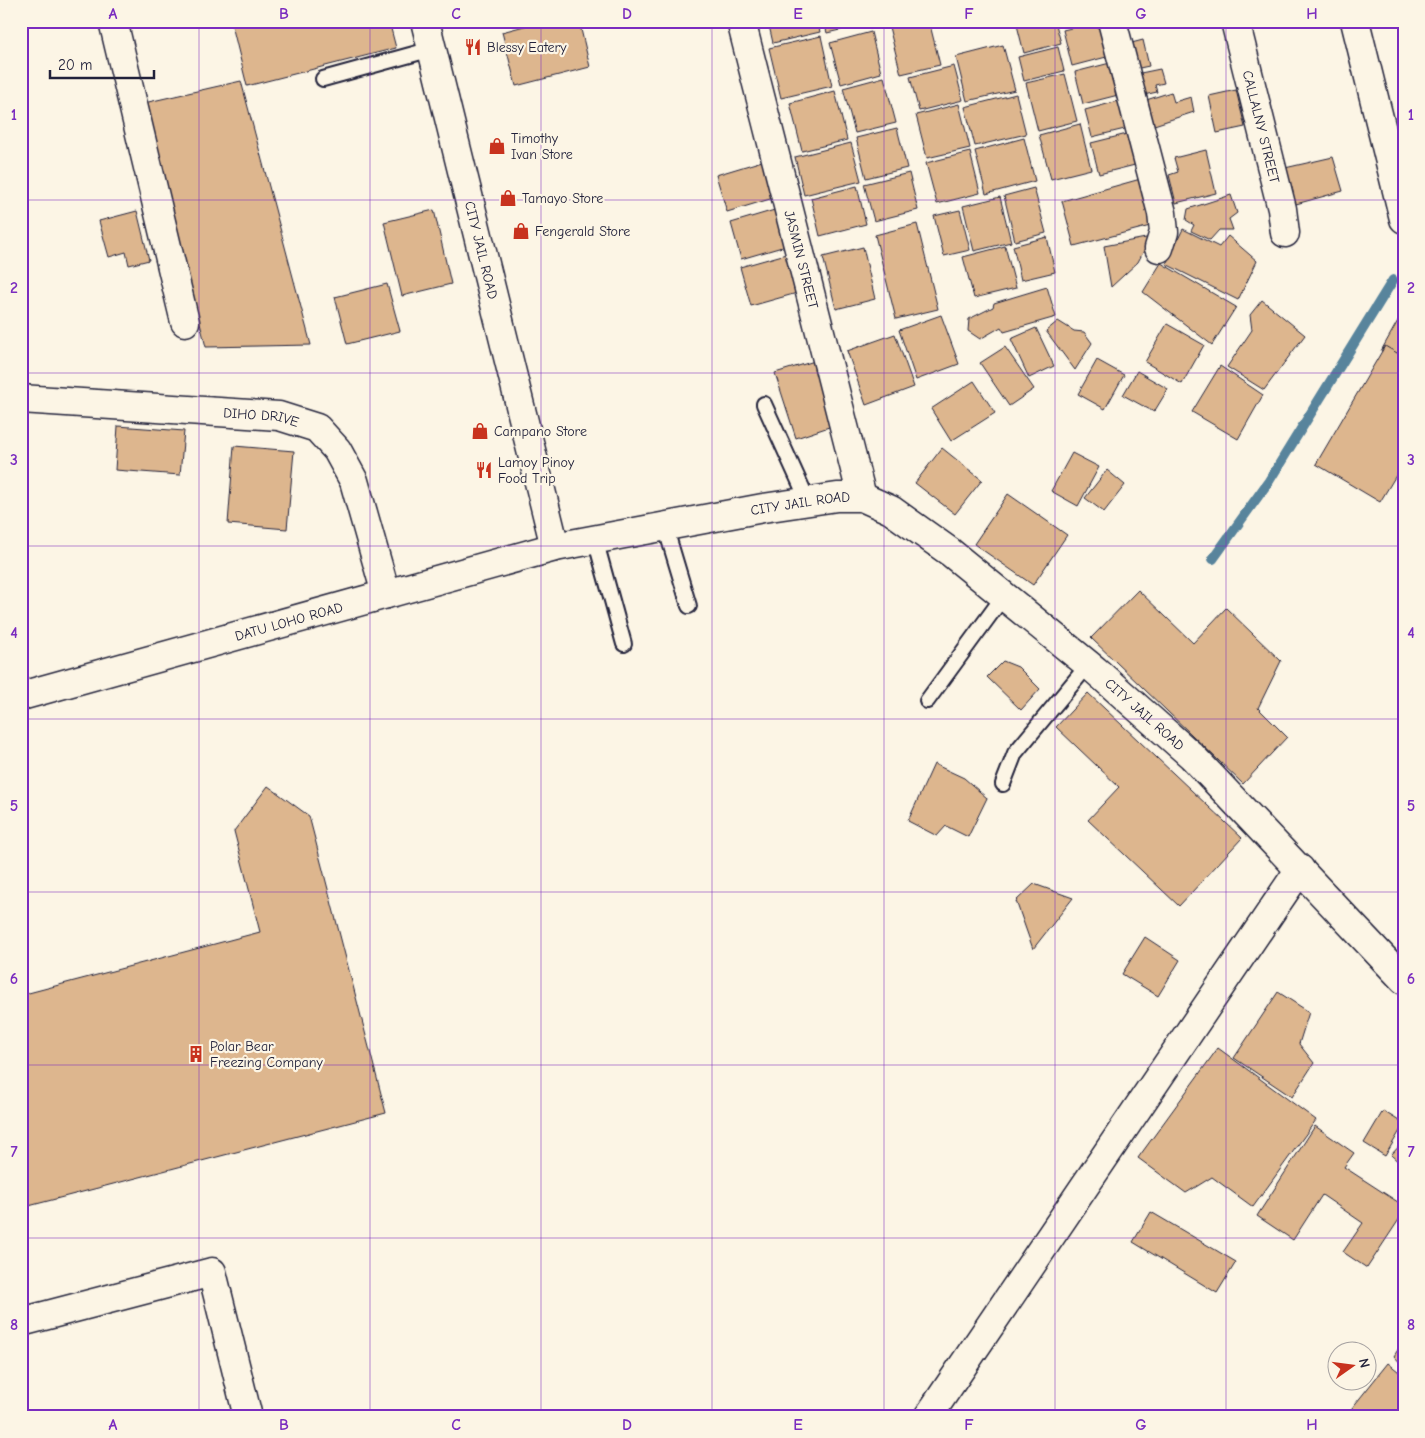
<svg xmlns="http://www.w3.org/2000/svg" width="1425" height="1438" viewBox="0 0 1425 1438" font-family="'Comic Neue',sans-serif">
<rect width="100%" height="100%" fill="#fcf5e5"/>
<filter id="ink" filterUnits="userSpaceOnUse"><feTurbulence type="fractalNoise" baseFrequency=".02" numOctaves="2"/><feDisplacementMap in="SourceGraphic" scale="10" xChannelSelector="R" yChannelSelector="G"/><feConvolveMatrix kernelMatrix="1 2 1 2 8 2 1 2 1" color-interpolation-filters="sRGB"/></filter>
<g filter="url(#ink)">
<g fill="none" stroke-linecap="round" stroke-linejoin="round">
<!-- stream -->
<polyline stroke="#58849c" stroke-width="10" points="1213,559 1269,481 1393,280"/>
</g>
<!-- building -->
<g fill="#ddb68e" stroke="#22223b">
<polygon points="231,21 389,21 396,48 247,86"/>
<polygon points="543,21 579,21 590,67 516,86 502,32"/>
<polygon points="768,21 817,21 820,32 773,43"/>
<polygon points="824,21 870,21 870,23 827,33"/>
<polygon points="911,21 929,21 940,65 901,74 889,27"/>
<polygon points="1016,21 1055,21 1061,43 1024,53"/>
<polygon points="1100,21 1114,55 1072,66 1063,30"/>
<polygon points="871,32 881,73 841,84 830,43"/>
<polygon points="821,36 832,86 781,98 769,48"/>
<polygon points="1143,40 1149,66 1130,70 1124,45"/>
<polygon points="1003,45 1015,90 967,101 956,57"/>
<polygon points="1058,47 1064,71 1024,81 1018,57"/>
<polygon points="1114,62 1122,94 1083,104 1075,72"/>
<polygon points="954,66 963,100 919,111 910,77"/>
<polygon points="1160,69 1164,83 1155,85 1157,92 1135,97 1131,75"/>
<polygon points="1065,74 1077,121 1038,131 1026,83"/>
<polygon points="884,77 896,123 855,133 843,88"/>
<polygon points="241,81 311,345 206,347 144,103"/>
<polygon points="1236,90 1245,127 1217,133 1209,96"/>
<polygon points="835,91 847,140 802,151 790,103"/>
<polygon points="1171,92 1174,102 1191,97 1194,112 1145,128 1137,103"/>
<polygon points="1016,94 1026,134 975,146 965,107"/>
<polygon points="1126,99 1133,127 1092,137 1085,110"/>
<polygon points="959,104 970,148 927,158 916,115"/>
<polygon points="1080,124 1091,169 1051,179 1039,135"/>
<polygon points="897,128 907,168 866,178 856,138"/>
<polygon points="1135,132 1143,163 1099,174 1091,143"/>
<polygon points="1024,138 1035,181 986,194 975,151"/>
<polygon points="851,143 861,181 804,195 795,157"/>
<polygon points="1206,150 1216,193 1176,203 1169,175 1178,172 1174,158"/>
<polygon points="970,152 980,193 937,204 926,163"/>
<polygon points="1333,157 1343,191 1296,204 1285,168"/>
<polygon points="769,159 780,196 727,212 716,175"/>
<polygon points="909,173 918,210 874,221 864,184"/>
<polygon points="1144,178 1154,225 1074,246 1062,201"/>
<polygon points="857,186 866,224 820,236 811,198"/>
<polygon points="1034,188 1046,233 1015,241 1004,196"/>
<polygon points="1231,195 1237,213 1229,219 1233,230 1219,230 1210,240 1191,231 1194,225 1186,220 1188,209"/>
<polygon points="1000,197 1011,242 974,251 963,206"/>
<polygon points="778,209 789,245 741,259 731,223"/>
<polygon points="434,210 451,284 402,296 384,222"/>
<polygon points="960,210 970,250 944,256 934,216"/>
<polygon points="137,211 149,260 129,265 126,252 109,257 99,221"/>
<polygon points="917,224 938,309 896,319 875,235"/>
<polygon points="1183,229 1219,247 1228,236 1257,261 1238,300 1166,264"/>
<polygon points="1047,237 1055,272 1021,280 1013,246"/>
<polygon points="1151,237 1138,262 1111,287 1104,246"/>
<polygon points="1005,246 1016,288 974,298 963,257"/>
<polygon points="863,247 875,299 836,309 823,257"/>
<polygon points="786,254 797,293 751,306 740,267"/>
<polygon points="1161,263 1236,307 1212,345 1143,292"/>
<polygon points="387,284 400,331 347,344 335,297"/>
<polygon points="1047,287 1056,317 1004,332 1001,327 980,339 968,331 969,319 993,307 994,303"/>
<polygon points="1262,300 1305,335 1264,390 1227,367 1252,330 1250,315"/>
<polygon points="1404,310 1404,364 1381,351"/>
<polygon points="941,315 959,364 916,380 899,330"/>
<polygon points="1058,321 1074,331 1084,332 1092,343 1075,370 1046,331"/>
<polygon points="1167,324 1204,345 1182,384 1145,362"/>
<polygon points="1036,328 1054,366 1029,378 1011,339"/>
<polygon points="895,334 914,387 866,405 847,351"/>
<polygon points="1385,346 1404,357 1404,462 1380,502 1316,464"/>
<polygon points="1005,347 1034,389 1009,406 980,363"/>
<polygon points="818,360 838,424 796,438 775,373"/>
<polygon points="1097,360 1124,375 1105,409 1078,394"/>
<polygon points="1220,366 1263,395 1238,439 1192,412"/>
<polygon points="1137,371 1168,389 1154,412 1123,395"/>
<polygon points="974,381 995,413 951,441 931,409"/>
<polygon points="118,426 184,431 180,475 115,470"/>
<polygon points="234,446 294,451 287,529 228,524"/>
<polygon points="942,448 982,480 955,514 915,483"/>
<polygon points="1072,453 1099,467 1078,506 1051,491"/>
<polygon points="1107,470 1125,485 1104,512 1085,498"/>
<polygon points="1008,494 1067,535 1033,585 974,544"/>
<polygon points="1138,590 1193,643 1226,608 1281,661 1258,708 1287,737 1243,784 1091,638"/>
<polygon points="1003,661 1018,667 1040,689 1021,710 987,677"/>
<polygon points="1088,693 1242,838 1179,906 1088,820 1119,787 1056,727"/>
<polygon points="934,764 964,778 987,798 968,837 946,826 937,836 908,821"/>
<polygon points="268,786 309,816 386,1113 21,1208 21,995 260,932 234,831"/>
<polygon points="1034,884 1073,898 1033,949 1016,901"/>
<polygon points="1145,937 1180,960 1158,996 1122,974"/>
<polygon points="1278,992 1309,1012 1299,1044 1314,1063 1292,1097 1234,1058"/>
<polygon points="1218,1048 1316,1120 1253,1207 1212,1177 1186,1193 1138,1158"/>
<polygon points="1383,1111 1404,1124 1385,1156 1364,1143"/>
<polygon points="1315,1126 1354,1153 1344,1167 1404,1206 1404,1212 1367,1268 1343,1252 1363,1223 1322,1195 1293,1240 1257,1216"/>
<polygon points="1404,1141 1404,1167 1391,1155"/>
<polygon points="1151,1212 1236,1262 1217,1293 1133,1242"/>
<polygon points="1404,1340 1404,1367 1394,1356"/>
<polygon points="1388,1363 1404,1376 1404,1417 1352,1417 1348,1413"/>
</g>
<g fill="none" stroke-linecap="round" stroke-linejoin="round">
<!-- service casing -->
<g stroke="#22223b" stroke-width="18">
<g id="service">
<polyline points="323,79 432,49"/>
<polyline points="764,404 808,501"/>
<polyline points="665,526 689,606"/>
<polyline points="595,539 624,644"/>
<polyline points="927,701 1003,597"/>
<polyline points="1003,784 1015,753 1088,665"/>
</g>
</g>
<!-- minor casing -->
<g stroke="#22223b" stroke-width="31">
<g id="minor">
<polyline points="113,21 185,322"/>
<path id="s1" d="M741,21L862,497"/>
<polyline points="1112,21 1162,213 1164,232 1159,248"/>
<path id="s2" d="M1235,21L1282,209L1285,233"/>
<polyline points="1355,21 1404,219"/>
<path id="s3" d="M21,399L279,416L317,428L337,450L354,481L386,594"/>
<path id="s4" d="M21,696L555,547"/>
<polyline points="21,1322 212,1272 248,1417"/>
<polyline points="928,1417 1300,869"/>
</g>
</g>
<!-- tertiary casing -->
<g stroke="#22223b" stroke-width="31">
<g id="tertiary">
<path id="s5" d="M425,21L555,547L763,508L837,497H862L891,510L950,552L1095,670L1192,756L1404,980"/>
</g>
</g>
<!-- service -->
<use href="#service" stroke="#fcf5e5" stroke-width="14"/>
<!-- minor -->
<use href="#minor" stroke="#fcf5e5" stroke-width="28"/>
<!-- tertiary -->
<use href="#tertiary" stroke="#fcf5e5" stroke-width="28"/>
</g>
</g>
<!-- grid -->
<path fill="none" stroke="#7b2cbf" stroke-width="1" stroke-opacity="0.55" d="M199,21V1417M370,21V1417M541,21V1417M712,21V1417M884,21V1417M1055,21V1417M1226,21V1417M21,200H1404M21,373H1404M21,546H1404M21,719H1404M21,892H1404M21,1065H1404M21,1238H1404"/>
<!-- icons -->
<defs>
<g id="restaurant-bare" transform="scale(1.35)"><path d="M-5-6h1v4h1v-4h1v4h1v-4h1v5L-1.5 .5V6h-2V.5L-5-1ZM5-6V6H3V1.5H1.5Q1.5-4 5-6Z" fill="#c8321e" stroke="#fcf5e5" stroke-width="2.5" paint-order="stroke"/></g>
<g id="shop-bare" transform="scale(1.35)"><path d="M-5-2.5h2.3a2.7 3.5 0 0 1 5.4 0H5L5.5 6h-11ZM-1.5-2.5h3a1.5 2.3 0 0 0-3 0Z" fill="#c8321e" stroke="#fcf5e5" stroke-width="2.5" paint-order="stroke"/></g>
<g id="building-bare" transform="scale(1.35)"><path d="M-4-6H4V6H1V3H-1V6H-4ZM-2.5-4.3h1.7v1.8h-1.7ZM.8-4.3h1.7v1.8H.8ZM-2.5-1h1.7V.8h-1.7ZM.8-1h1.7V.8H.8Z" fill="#c8321e" stroke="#fcf5e5" stroke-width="2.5" paint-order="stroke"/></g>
</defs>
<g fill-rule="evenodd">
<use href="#restaurant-bare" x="473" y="47"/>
<use href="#shop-bare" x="497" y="146"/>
<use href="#shop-bare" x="508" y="198"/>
<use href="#shop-bare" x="521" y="231"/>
<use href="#shop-bare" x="480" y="431"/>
<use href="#restaurant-bare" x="484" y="470"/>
<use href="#building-bare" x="196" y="1054"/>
</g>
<g text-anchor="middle" stroke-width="4.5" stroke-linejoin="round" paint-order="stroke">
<!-- poi labels -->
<g font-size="14" fill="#22223b" stroke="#fcf5e5" text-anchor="start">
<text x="487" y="52">Blessy Eatery</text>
<text x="511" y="143">Timothy<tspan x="511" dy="16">Ivan Store</tspan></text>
<text x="522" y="203">Tamayo Store</text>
<text x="535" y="236">Fengerald Store</text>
<text x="494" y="436">Campano Store</text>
<text x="498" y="467">Lamoy Pinoy<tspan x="498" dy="16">Food Trip</tspan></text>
<text x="210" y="1051">Polar Bear<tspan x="210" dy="16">Freezing Company</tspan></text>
</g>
<!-- street labels -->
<g font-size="14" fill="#22223b" stroke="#fcf5e5">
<text dy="5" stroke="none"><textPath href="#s2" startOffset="109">CALLALNY STREET</textPath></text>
<text dy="5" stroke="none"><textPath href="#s5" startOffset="236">CITY JAIL ROAD</textPath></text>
<text dy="5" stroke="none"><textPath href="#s1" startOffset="246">JASMIN STREET</textPath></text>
<text dy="5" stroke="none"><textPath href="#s3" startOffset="241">DIHO DRIVE</textPath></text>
<text dy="5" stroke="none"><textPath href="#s5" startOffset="791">CITY JAIL ROAD</textPath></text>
<text dy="5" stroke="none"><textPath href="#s4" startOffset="278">DATU LOHO ROAD</textPath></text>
<text dy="5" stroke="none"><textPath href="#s5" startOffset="1211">CITY JAIL ROAD</textPath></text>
</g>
</g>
<!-- margin -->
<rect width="1425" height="1438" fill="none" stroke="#fcf5e5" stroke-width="55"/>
<!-- north arrow -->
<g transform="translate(1352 1366) rotate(76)"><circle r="24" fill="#fcf5e5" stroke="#a5a1a1"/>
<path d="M0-4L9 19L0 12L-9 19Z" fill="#c8321e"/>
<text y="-8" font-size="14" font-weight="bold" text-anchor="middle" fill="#22223b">N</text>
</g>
<!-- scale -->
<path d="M50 70v8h104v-8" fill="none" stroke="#22223b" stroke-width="2.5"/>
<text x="58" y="70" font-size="15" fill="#22223b" stroke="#fcf5e5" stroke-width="4" paint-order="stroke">20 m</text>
<rect x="28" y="28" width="1370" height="1382" fill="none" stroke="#7b2cbf" stroke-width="2"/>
<g font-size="16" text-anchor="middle" font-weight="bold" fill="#7b2cbf">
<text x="113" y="19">A</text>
<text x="284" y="19">B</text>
<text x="456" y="19">C</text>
<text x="627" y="19">D</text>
<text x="798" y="19">E</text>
<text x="969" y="19">F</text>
<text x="1141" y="19">G</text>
<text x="1312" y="19">H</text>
<text x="14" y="120">1</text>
<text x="1411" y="120">1</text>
<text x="14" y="293">2</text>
<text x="1411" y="293">2</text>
<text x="14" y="465">3</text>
<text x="1411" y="465">3</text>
<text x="14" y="638">4</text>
<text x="1411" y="638">4</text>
<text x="14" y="811">5</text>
<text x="1411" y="811">5</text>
<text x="14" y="984">6</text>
<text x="1411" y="984">6</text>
<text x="14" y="1157">7</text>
<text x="1411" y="1157">7</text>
<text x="14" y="1330">8</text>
<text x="1411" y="1330">8</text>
<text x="113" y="1430">A</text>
<text x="284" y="1430">B</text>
<text x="456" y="1430">C</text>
<text x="627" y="1430">D</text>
<text x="798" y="1430">E</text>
<text x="969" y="1430">F</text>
<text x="1141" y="1430">G</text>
<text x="1312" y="1430">H</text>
</g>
</svg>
